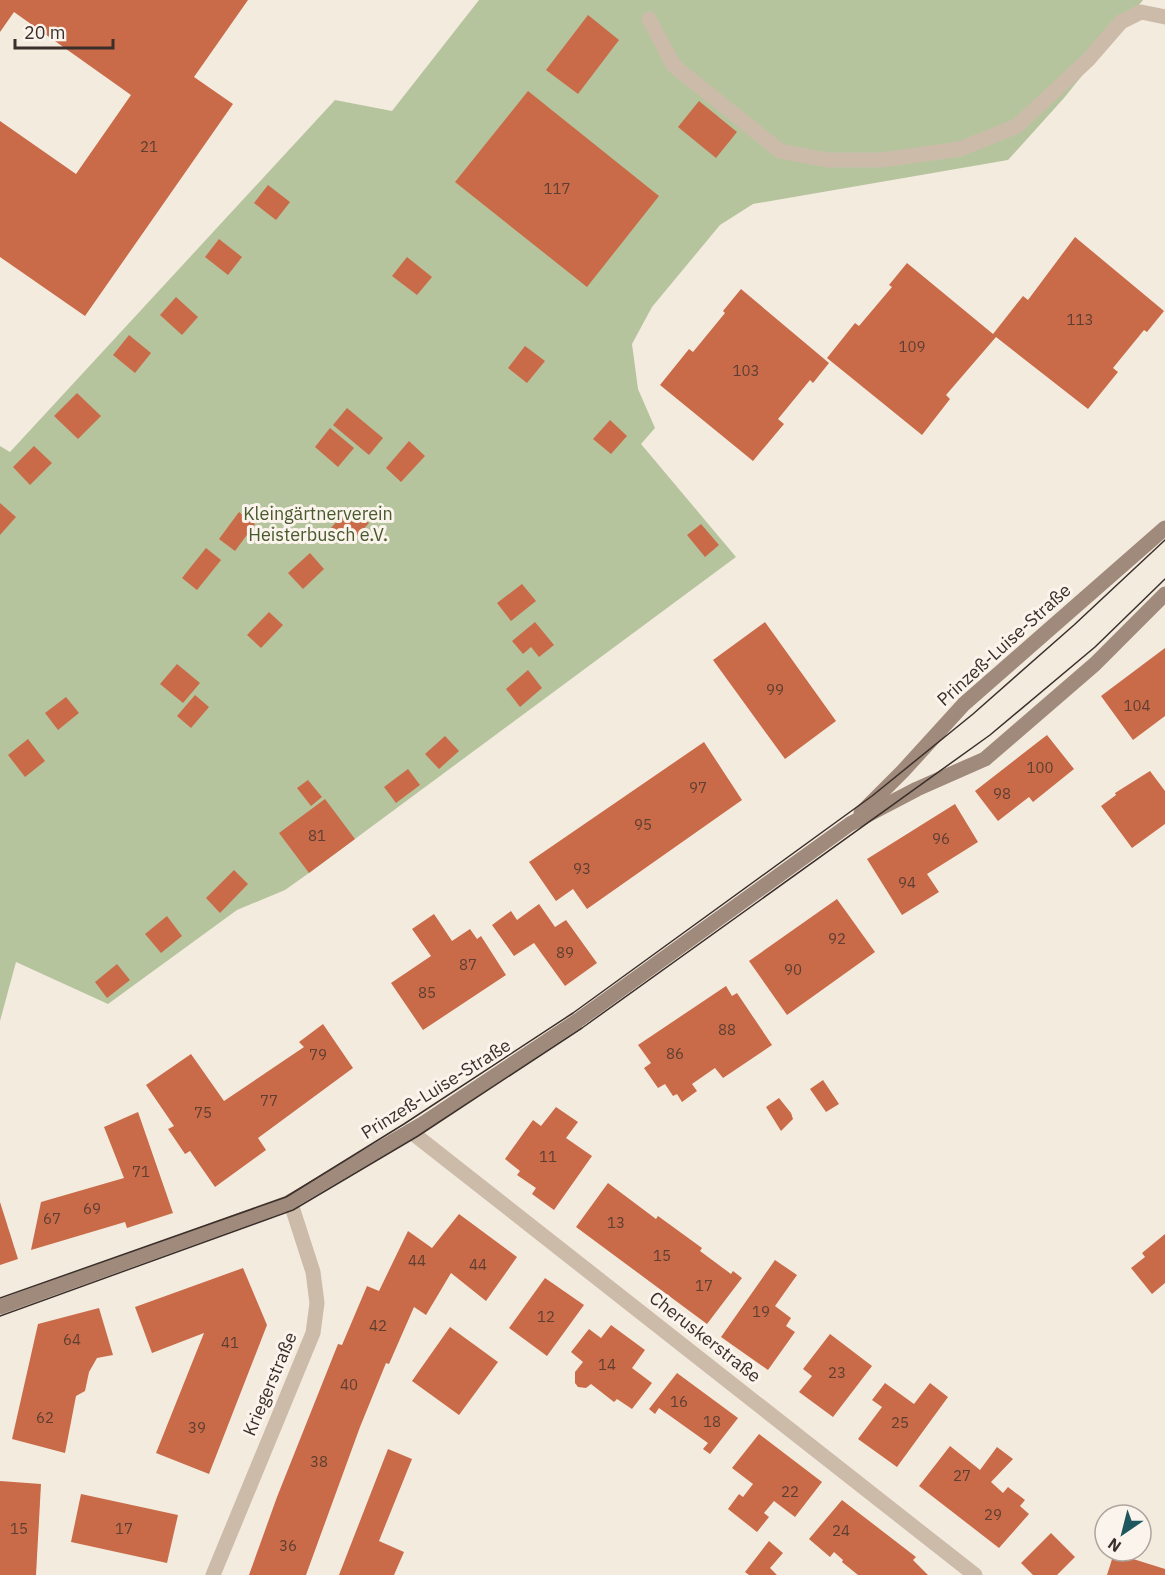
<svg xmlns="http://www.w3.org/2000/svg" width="1165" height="1575" viewBox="0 0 1165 1575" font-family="'IBM Plex Sans',sans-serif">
<rect width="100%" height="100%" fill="#f4ebdf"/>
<!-- green -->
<polygon fill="#b6c49e" points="479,0 1143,0 1064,98 1008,160 753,204 720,225 652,307 632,344 638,389 655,428 641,444 736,557 309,873 285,890 237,910 108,1004 16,962 0,1021 0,446 10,452 335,100 392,111"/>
<!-- building -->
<g fill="#c96b48">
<polygon points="0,0 248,0 194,77 233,104 85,316 0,257 0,121 76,174 131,95 14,12 0,32"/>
<polygon points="588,15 619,40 578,94 546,70"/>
<polygon points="528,91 659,196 587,287 455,182"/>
<polygon points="699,101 737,132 716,158 678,127"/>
<polygon points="268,185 290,202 276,220 254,203"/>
<polygon points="1075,237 1164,311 1147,332 1144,330 1113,368 1118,372 1088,409 996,337 946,395 950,399 922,435 827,358 855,323 859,326 892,287 889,285 907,263 993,334 1023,296 1028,300"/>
<polygon points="219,239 242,257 228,275 205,257"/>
<polygon points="407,257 432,277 417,295 392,276"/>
<polygon points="741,289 829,363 813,383 810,380 778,419 784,424 753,461 660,385 689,349 693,352 725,313 723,311"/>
<polygon points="176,297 198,317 182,335 160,315"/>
<polygon points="129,335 151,353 135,373 113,355"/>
<polygon points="525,346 545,361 527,383 508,368"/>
<polygon points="77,393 101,416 78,439 54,416"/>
<polygon points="347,408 383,438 369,455 333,425"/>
<polygon points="610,420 627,436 611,454 593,439"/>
<polygon points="330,428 354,448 338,467 315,447"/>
<polygon points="409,441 425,456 401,482 386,468"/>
<polygon points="34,446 52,463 30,485 13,467"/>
<polygon points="0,503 16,517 0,535"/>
<polygon points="349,507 369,523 350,544 331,528"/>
<polygon points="239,512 255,524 235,551 219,539"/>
<polygon points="701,524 719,545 705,557 687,535"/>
<polygon points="206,548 221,560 197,590 182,578"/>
<polygon points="310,553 324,569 303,589 288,573"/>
<polygon points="522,584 536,601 511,621 497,603"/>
<polygon points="269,612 283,625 261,648 247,635"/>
<polygon points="535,622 554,645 539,657 531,647 523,654 512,641"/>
<polygon points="765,622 836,721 785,759 713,660"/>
<polygon points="1165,648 1165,716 1133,740 1101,696"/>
<polygon points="177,664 200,683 183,703 160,684"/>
<polygon points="528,670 542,688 520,707 506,689"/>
<polygon points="195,695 209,707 191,728 177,716"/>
<polygon points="66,697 79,713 58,730 45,713"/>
<polygon points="1047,735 1074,769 1033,802 1029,797 998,821 975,791"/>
<polygon points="445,736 459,751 439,769 425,754"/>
<polygon points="28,739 45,761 25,777 8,755"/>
<polygon points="704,742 742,800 587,909 573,889 556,901 529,862"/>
<polygon points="408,769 420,785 396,803 384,787"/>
<polygon points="1150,771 1165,791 1165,824 1132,848 1101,806 1116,795 1115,793"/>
<polygon points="308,780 322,797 311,806 297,788"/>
<polygon points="325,799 355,839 309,873 279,833"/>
<polygon points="955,804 978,842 927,874 939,892 902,915 867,859"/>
<polygon points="234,870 248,884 220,913 206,898"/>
<polygon points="837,899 875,952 787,1015 749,961"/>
<polygon points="539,904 555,927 566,920 597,963 565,986 534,943 514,956 492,925 511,911 517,920"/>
<polygon points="434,914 452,941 470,929 477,939 481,936 506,975 423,1030 391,983 431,956 412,929"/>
<polygon points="167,916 182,936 161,953 145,934"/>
<polygon points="117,964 130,980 107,998 95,982"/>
<polygon points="726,986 732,996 737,993 772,1045 723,1078 715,1068 692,1084 697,1091 682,1102 677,1094 673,1096 665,1084 658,1088 644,1068 651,1063 638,1045"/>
<polygon points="323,1024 353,1068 258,1138 266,1150 215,1187 190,1151 185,1154 168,1129 174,1126 146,1085 191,1054 224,1101 304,1047 299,1042"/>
<polygon points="823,1080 839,1104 826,1112 810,1089"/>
<polygon points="779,1098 791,1113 793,1119 781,1131 766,1107"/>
<polygon points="556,1107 578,1122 566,1138 592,1156 554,1210 532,1194 536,1188 517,1175 520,1171 505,1159 533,1120 541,1126"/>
<polygon points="138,1112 173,1213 127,1228 125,1222 31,1250 41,1202 124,1178 104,1127"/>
<polygon points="608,1183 656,1219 658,1216 702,1248 700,1251 731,1274 733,1271 742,1278 707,1324 576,1227"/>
<polygon points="0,1202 18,1259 0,1265"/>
<polygon points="459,1214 517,1257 486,1301 451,1273 426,1315 414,1307 389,1364 386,1363 360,1427 306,1575 249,1575 277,1497 338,1344 342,1345 367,1286 379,1291 408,1231 432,1248"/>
<polygon points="1165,1234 1165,1283 1152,1294 1131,1268 1145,1257 1142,1253"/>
<polygon points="775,1260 797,1275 775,1306 791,1318 786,1326 795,1332 768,1370 721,1337"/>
<polygon points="243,1268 267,1325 209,1474 156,1453 204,1333 152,1353 135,1307"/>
<polygon points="545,1278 584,1305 547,1356 509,1328"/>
<polygon points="99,1308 113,1355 97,1358 89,1372 85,1391 76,1396 65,1453 12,1439 38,1324"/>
<polygon points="611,1325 645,1350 632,1368 652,1383 632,1409 617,1399 614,1402 591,1384 586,1388 578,1387 575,1383 575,1372 583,1362 571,1352 589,1329 601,1338"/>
<polygon points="450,1327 498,1362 459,1415 412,1381"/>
<polygon points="830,1334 872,1366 833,1417 799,1392 812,1376 803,1369"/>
<polygon points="677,1373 738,1418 710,1454 703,1449 708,1443 659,1408 655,1414 649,1409"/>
<polygon points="885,1383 914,1404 930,1383 948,1397 897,1467 858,1439 882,1407 872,1400"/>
<polygon points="759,1434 822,1482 795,1517 774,1501 764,1513 769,1517 757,1532 728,1509 739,1494 743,1497 753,1484 732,1468"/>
<polygon points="950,1446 980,1470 997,1447 1013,1459 991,1482 1003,1493 1008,1487 1025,1500 1020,1506 1029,1514 999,1548 919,1486"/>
<polygon points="388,1449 412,1459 379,1541 404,1552 394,1575 339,1575"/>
<polygon points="0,1481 41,1484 36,1575 0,1575"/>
<polygon points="81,1494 178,1515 167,1563 71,1542"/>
<polygon points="842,1500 916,1557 913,1560 928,1575 858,1575 842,1562 843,1560 834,1552 830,1557 809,1539"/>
<polygon points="1051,1533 1075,1557 1057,1575 1033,1575 1021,1563"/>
<polygon points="769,1541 783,1553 770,1568 777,1575 749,1575 745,1572"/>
<polygon points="1114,1553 1165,1569 1165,1575 1107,1575"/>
</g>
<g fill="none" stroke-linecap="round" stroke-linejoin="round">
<!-- service -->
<polyline stroke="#cdbbaa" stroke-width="15" points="649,19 674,66 780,151 827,160 882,160 960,149 1017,126 1088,60 1121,22 1141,12 1165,17"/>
<!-- minor -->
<g stroke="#cdbbaa" stroke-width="15">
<polyline points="410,1131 975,1575"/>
<polyline points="213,1575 313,1333 317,1303 313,1272 293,1210 288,1203"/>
</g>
<!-- secondary -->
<g stroke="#a08a7b" stroke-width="15">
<polyline points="861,813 903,771 964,704 1165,528"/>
<polyline points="0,1307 288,1203 424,1123 577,1021 850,824 917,789 985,759 1095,664 1165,594"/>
</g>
<!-- tram -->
<g stroke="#3a2f2a" stroke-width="1.5">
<polyline points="0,1298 286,1197 404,1124 573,1013 872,796 973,714 1074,625 1165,540"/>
<polyline points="0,1316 293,1210 418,1136 582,1028 990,735 1095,647 1165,579"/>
</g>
</g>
<g text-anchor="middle" stroke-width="6" stroke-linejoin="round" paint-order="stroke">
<!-- number labels -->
<g font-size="15" fill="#5e3e32">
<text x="149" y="152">21</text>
<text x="557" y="194">117</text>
<text x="1080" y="325">113</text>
<text x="912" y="352">109</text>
<text x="746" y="376">103</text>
<text x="775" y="695">99</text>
<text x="1137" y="711">104</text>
<text x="1040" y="773">100</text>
<text x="698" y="793">97</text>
<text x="1002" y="799">98</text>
<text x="643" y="830">95</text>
<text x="317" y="841">81</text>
<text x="941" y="844">96</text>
<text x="582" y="874">93</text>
<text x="907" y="888">94</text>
<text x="837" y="944">92</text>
<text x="565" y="958">89</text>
<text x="468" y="970">87</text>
<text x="793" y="975">90</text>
<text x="427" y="998">85</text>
<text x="727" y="1035">88</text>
<text x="675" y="1059">86</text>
<text x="318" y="1060">79</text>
<text x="269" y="1106">77</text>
<text x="203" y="1118">75</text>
<text x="548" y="1162">11</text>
<text x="141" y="1177">71</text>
<text x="92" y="1214">69</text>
<text x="52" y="1224">67</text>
<text x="616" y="1228">13</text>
<text x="662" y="1261">15</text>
<text x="417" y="1266">44</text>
<text x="478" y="1270">44</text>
<text x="704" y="1291">17</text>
<text x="761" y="1317">19</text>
<text x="546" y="1322">12</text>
<text x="378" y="1331">42</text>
<text x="72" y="1345">64</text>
<text x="230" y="1348">41</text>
<text x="607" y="1370">14</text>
<text x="837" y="1378">23</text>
<text x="349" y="1390">40</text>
<text x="679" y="1407">16</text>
<text x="45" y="1423">62</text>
<text x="712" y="1427">18</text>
<text x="900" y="1428">25</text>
<text x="197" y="1433">39</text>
<text x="319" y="1467">38</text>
<text x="962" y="1481">27</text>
<text x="790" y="1497">22</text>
<text x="993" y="1520">29</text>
<text x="19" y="1534">15</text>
<text x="124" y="1534">17</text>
<text x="841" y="1536">24</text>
<text x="288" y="1551">36</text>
</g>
<!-- park labels -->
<g font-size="18" fill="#48592d" stroke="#fbf4ec">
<text x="318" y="520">Kleingärtnerverein<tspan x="318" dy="21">Heisterbusch e.V.</tspan></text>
</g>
<!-- street labels -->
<g font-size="18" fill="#3a2f2a" stroke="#fbf4ec">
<text transform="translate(1004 645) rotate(-42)" y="6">Prinzeß-Luise-Straße</text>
<text transform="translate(436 1089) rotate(-32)" y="6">Prinzeß-Luise-Straße</text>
<text transform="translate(705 1337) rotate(38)" y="6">Cheruskerstraße</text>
<text transform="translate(270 1384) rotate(-67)" y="6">Kriegerstraße</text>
</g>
</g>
<!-- north arrow -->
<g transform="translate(1123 1533) rotate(215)"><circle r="28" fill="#fbf4ec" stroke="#aea59e" stroke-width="1.5"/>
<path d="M0-4.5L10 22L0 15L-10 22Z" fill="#1e575d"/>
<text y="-9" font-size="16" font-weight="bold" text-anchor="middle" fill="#3a2f2a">N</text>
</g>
<!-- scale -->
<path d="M15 39v9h98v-9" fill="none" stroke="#3a2f2a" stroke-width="3"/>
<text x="24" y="39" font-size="18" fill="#3a2f2a" stroke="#fbf4ec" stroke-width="4.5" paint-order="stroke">20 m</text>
</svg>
